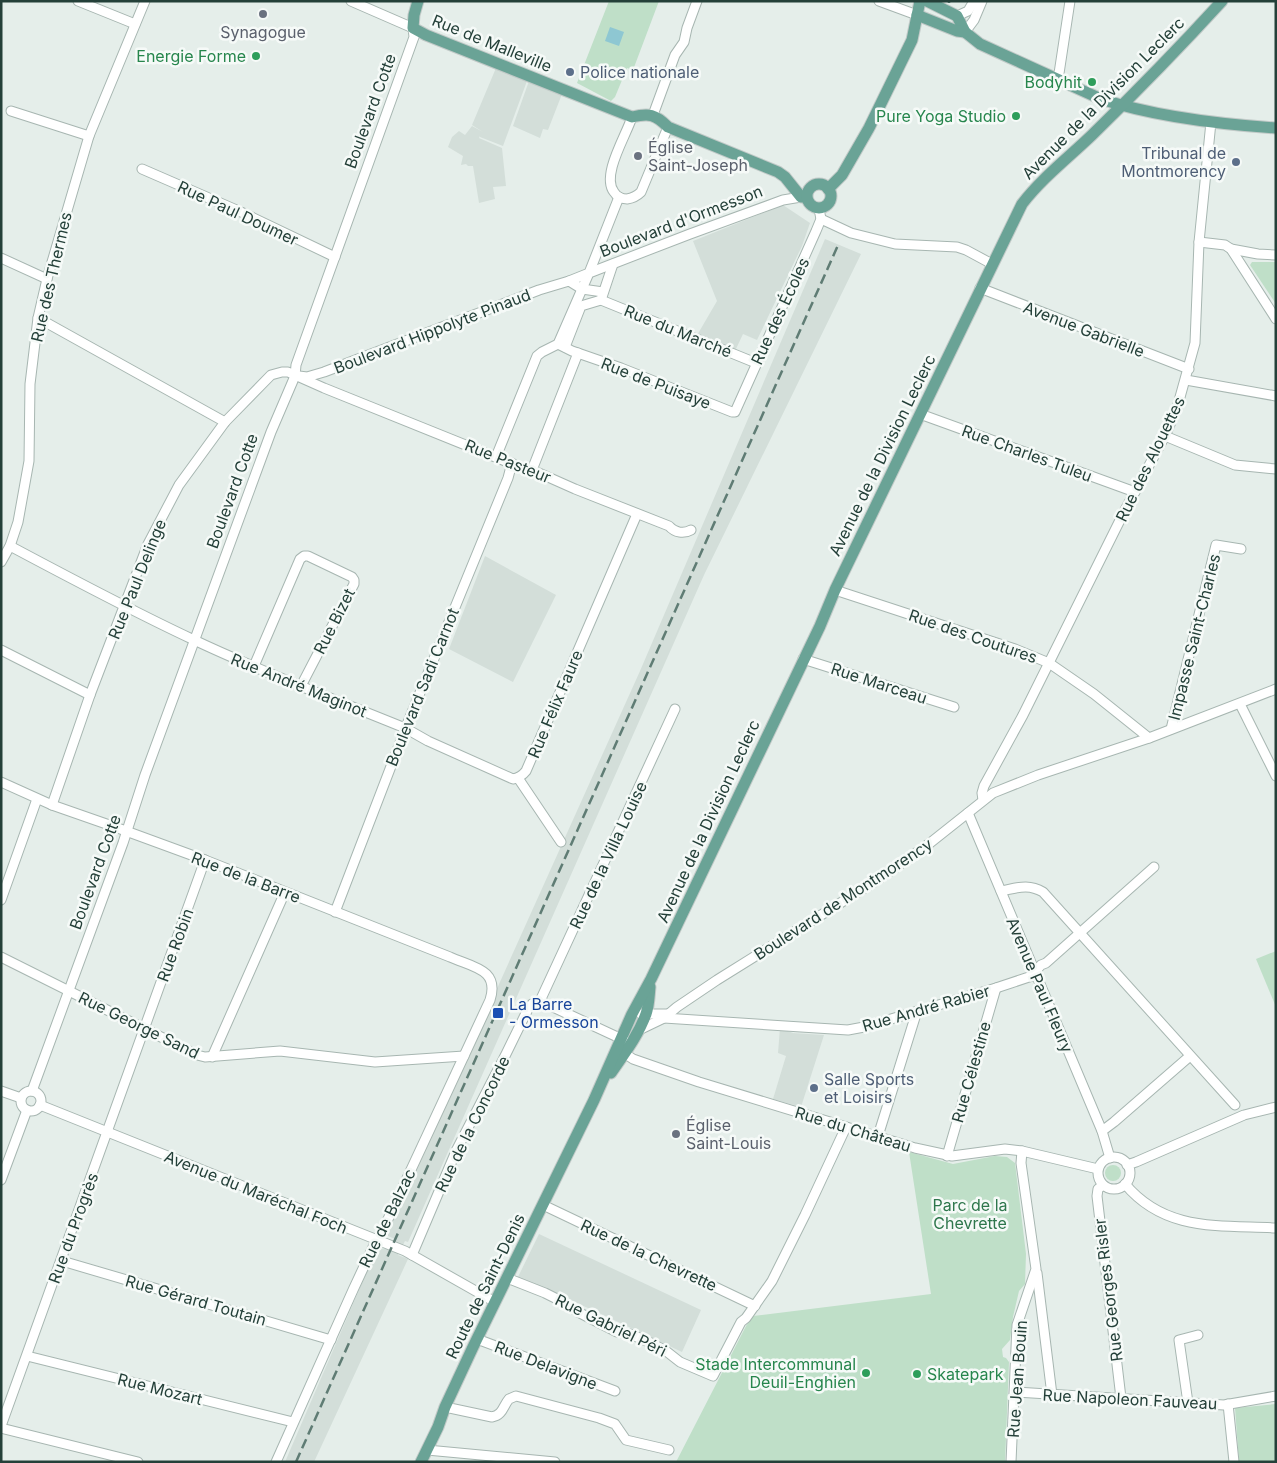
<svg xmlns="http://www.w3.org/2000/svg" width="1277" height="1463" viewBox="0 0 1277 1463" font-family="Inter,sans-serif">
<rect width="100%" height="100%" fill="#e5eeea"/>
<!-- built -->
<g fill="#d3ded9">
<polygon points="496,68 527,81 503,146 480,137 480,136 479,138 502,148 506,186 493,187 495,199 479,203 473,166 468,166 466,164 461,165 463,156 448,147 452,137 459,131 465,135 472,126 483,132 472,125"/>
<polygon points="529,81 562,94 548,130 543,129 540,138 513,126"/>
<polygon points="783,205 810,223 802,246 757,340 743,334 735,351 696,337 717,301 693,241"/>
<polygon points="825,239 861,254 704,575 408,1242 405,1241 398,1255 408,1259 314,1462 285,1462 377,1248 388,1249 395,1239 386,1235 640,671"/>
<polygon points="485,556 556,595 513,682 449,649"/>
<polygon points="780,1028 793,1033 824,1035 801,1107 773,1099 786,1056 778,1053"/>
<polygon points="539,1234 701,1310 682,1352 597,1312 518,1277"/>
</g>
<!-- green -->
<g fill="#bfdfc8">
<polygon points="609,1 659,1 633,70 627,68 615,97 611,101 577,83"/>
<polygon points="1252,262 1276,262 1276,304 1250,265"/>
<polygon points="1276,951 1276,1007 1256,959"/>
<polygon points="909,1152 953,1164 995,1156 1007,1157 1015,1163 1026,1254 1025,1284 1019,1291 1013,1317 1010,1340 1002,1349 1003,1357 1006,1358 1009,1362 1005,1462 676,1462 746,1326 753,1316 931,1294"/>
<circle cx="1113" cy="1173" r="8"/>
<polygon points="1276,1404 1276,1462 1239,1462 1235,1408"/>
</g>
<!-- water -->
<polygon fill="#8ec7d2" points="610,27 624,32 619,46 605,41"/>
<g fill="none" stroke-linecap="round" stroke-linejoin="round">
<!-- minor casing -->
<g stroke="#a7b6b1" stroke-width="11">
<g id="minor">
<polyline points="78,1 135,24"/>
<polyline points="879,1 917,15"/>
<polyline points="957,16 968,11 974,1"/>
<polyline points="965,32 974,20 982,1"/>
<polyline points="1058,80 1070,1"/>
<polyline points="11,111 89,136"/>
<polyline points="653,115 675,55 684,42 687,28 697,1"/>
<path d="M632,117C626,136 601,175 614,192C617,197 621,199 627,199C633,198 637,196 641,192L668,127"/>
<polyline points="142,169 241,212 335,257"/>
<polyline points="821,219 851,233 895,244 957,247 966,250 992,264"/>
<polyline points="1199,242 1225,245 1231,249 1276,319"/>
<polyline points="1231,249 1258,254 1276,255"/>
<polyline points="1,258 47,279"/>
<polyline points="569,281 589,273 619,197"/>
<polyline points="980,288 1189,369"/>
<polyline points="582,289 603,292"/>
<polyline points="601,300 756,363"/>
<polyline points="38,318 225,422"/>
<polyline points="558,344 572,351 621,368 732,412 735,412 816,231 821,219 819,209"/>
<polyline points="565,347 581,306 601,300 613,264"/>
<polyline points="299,376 307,377 324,372 539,290 569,281 582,289"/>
<polyline points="1186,380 1276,396"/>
<polyline points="920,414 1135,492"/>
<polyline points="1165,436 1235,465 1276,469"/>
<polyline points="496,457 537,356 542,352 558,344 589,273 690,234 783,200 801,197"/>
<polyline points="532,470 578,353"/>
<path d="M10,546C70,578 130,610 192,639C261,672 334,699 405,728L428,741L513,779C519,778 522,776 526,771L637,514"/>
<polyline points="1,562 10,546 18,522 29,461 30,384 38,318 47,279 89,136 145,1"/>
<polyline points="835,590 1015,649 1049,663 1094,694 1149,738"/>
<polyline points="1,650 90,695"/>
<polyline points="803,659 954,707"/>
<polyline points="254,666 300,559 304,556 308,556 352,577 354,580 354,584 301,686"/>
<polyline points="1240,704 1276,776"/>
<polyline points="1171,729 1216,545 1241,549"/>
<polyline points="518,778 561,842"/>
<path d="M1,782L52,805L115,827L205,860L450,957C472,967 500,969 490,1000L382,1232L374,1245L353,1290L276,1462"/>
<polyline points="983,800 982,793 984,786 1023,715 1126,508 1165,436 1177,408 1195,343 1199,242 1211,122"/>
<path d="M52,805L90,695L148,544L179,485L225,422L271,375L282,372H288L324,388L525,469L539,473L575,489L669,526C675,533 684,534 691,530"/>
<polyline points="968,813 1102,1131 1110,1158"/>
<path d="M1001,891C1017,888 1028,883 1043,892L1235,1105"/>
<polyline points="1,900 37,799"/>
<polyline points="335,912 408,722 508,478 512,463"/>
<polyline points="1,957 197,1055 205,1057 280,1051 375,1062 464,1056"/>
<polyline points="1034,973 1041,965 1046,963 1154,867"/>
<polyline points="540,1001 675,709"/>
<polyline points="540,1001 626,1041"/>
<polyline points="641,1014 668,1014"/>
<polyline points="664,1018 848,1030 864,1027 996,988 1035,975"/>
<polyline points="639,1030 664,1018 677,1007 717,980 882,877 930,843 993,793 1038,775 1149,738 1276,689"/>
<polyline points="621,1051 633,1059 699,1082 915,1148 952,1156 1005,1149 1022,1151 1098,1169"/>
<polyline points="212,1057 285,892"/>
<circle cx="31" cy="1101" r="10"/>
<polyline points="1,1091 21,1098"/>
<polyline points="32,1091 123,843 145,775 271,432 295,376 296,365 414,37 413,28 351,1"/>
<polyline points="40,1105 405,1251 495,1302"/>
<polyline points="1102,1131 1114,1122 1190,1056"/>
<polyline points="878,1136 917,1011"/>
<polyline points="947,1156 996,988"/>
<circle cx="1114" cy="1173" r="16"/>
<polyline points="1127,1165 1136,1162 1244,1115 1276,1107"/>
<polyline points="1,1180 27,1110"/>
<path d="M1125,1184C1165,1232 1219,1225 1276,1228"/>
<polyline points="1103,1185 1098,1189 1097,1196 1121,1398"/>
<polyline points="543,1205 755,1306"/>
<polyline points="412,1255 457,1149 506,1054 528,1009 532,1004 540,1001"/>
<polyline points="62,1261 331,1340"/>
<polyline points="1037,1273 1052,1395"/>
<polyline points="507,1278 545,1293 561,1301 578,1312 617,1332 630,1334 651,1343 666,1351 680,1362 713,1376 741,1322 746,1318 772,1281 805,1215 846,1127"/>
<polyline points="477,1339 615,1391"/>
<polyline points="27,1356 293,1422"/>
<polyline points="1015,1392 1224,1405 1276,1396"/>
<polyline points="1188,1403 1179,1340 1198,1335"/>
<polyline points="1228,1404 1234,1462"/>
<path d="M445,1407L492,1417C503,1415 503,1406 509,1399L516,1396L599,1418L615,1424L626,1440L669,1450"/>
<polyline points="1,1426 205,860"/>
<polyline points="1,1428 138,1462"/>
<polyline points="427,1450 555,1462"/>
<polyline points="1011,1462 1017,1325 1036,1269 1021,1163 1022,1151"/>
</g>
</g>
<!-- major casing -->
<g stroke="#c2cac8" stroke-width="13">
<g id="major">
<path d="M418,1L414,15L413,28L426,35L632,117C649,113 655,114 668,127L778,172L785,177L801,197H806"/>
<path d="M927,1L957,16L965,32L980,44L1101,99C1156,117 1217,124 1276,128"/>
<polyline points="917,15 957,31 965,32"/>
<circle cx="819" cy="196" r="12"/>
<polyline points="828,189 842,175 869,128 912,40 920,1"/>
<path d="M611,1073C624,1054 638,1036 646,1014C649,1006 649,996 650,987"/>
<path d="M421,1462L438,1427L445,1407L473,1347L594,1100L632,1014L651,979L820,626L835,590L1022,204C1042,178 1068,158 1092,135C1137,91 1180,47 1222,1"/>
</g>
</g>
<!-- minor -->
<use href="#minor" stroke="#fff" stroke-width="9"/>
<!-- major -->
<use href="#major" stroke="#6aa396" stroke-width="11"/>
<!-- rail -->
<g stroke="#5f7c74" stroke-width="2.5" stroke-dasharray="10 5" stroke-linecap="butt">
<polyline points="949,3 949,1"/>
<polyline points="296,1462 839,243"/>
</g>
</g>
<!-- markers -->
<g fill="#6b7280" stroke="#f6faf8" stroke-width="2">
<circle cx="263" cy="14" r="5"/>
<circle cx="638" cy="156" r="5"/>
<circle cx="676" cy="1134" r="5"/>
</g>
<g fill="#2e9e5b" stroke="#f6faf8" stroke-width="2">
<circle cx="256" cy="56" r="5"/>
<circle cx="1092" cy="82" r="5"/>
<circle cx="1016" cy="116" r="5"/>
<circle cx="866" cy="1373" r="5"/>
<circle cx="917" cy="1374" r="5"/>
</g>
<g fill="#5c6f8a" stroke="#f6faf8" stroke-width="2">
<circle cx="570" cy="72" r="5"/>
<circle cx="1236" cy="162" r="5"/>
<circle cx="814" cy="1088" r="5"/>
</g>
<rect fill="#1a4fb4" stroke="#f6faf8" stroke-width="2" x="492" y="1007" width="12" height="12" rx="2.5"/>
<g text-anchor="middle" stroke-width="5" stroke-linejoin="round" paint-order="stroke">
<!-- worship labels -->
<g font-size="16" fill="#5b616d" stroke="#f6faf8" text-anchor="start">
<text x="263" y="38" text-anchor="middle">Synagogue</text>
<text x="648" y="153">Église<tspan x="648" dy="18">Saint-Joseph</tspan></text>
<text x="686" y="1131">Église<tspan x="686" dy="18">Saint-Louis</tspan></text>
</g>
<!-- street labels -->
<g font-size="16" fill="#244039" stroke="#f6faf8">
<text transform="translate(492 43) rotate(22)" y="6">Rue de Malleville</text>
<text transform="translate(1103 98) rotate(-45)" y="6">Avenue de la Division Leclerc</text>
<text transform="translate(370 111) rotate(-70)" y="6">Boulevard Cotte</text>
<text transform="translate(238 213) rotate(25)" y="6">Rue Paul Doumer</text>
<text transform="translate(681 221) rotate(-21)" y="6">Boulevard d'Ormesson</text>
<text transform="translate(51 277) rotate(-77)" y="6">Rue des Thermes</text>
<text transform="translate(780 311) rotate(-65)" y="6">Rue des Écoles</text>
<text transform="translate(1084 329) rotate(21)" y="6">Avenue Gabrielle</text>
<text transform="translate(432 331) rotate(-21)" y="6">Boulevard Hippolyte Pinaud</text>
<text transform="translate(678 331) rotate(22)" y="6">Rue du Marché</text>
<text transform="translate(656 383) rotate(21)" y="6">Rue de Puisaye</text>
<text transform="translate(1027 453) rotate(20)" y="6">Rue Charles Tuleu</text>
<text transform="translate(882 455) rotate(-64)" y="6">Avenue de la Division Leclerc</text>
<text transform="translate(1150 459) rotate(-64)" y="6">Rue des Alouettes</text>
<text transform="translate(508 461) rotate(22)" y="6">Rue Pasteur</text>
<text transform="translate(232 491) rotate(-70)" y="6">Boulevard Cotte</text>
<text transform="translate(137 579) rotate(-68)" y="6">Rue Paul Delinge</text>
<text transform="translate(334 621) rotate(-63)" y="6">Rue Bizet</text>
<text transform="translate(973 636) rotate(19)" y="6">Rue des Coutures</text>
<text transform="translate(1194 637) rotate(-76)" y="6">Impasse Saint-Charles</text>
<text transform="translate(879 683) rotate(18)" y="6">Rue Marceau</text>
<text transform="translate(299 685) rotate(22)" y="6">Rue André Maginot</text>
<text transform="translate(422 687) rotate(-68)" y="6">Boulevard Sadi Carnot</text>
<text transform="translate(555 704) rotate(-67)" y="6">Rue Félix Faure</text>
<text transform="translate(708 821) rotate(-65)" y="6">Avenue de la Division Leclerc</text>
<text transform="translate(608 855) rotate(-65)" y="6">Rue de la Villa Louise</text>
<text transform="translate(95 872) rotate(-70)" y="6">Boulevard Cotte</text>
<text transform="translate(246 877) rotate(21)" y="6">Rue de la Barre</text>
<text transform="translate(843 899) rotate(-33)" y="6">Boulevard de Montmorency</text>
<text transform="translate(175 945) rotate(-70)" y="6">Rue Robin</text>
<text transform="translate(1040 985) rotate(67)" y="6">Avenue Paul Fleury</text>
<text transform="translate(926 1008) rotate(-16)" y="6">Rue André Rabier</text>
<text transform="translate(139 1025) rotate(26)" y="6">Rue George Sand</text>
<text transform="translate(971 1072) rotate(-74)" y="6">Rue Célestine</text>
<text transform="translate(472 1124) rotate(-64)" y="6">Rue de la Concorde</text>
<text transform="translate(853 1129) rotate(17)" y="6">Rue du Château</text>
<text transform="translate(256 1192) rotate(22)" y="6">Avenue du Maréchal Foch</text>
<text transform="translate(387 1218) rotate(-64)" y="6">Rue de Balzac</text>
<text transform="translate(73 1228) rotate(-70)" y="6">Rue du Progrès</text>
<text transform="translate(649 1255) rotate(25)" y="6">Rue de la Chevrette</text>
<text transform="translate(485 1286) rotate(-64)" y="6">Route de Saint-Denis</text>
<text transform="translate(1108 1290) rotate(-97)" y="6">Rue Georges Risler</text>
<text transform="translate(196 1300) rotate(16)" y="6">Rue Gérard Toutain</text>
<text transform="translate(611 1325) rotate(26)" y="6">Rue Gabriel Péri</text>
<text transform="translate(546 1365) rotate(21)" y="6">Rue Delavigne</text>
<text transform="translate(1017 1379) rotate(-86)" y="6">Rue Jean Bouin</text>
<text transform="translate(160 1389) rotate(14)" y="6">Rue Mozart</text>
<text transform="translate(1130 1399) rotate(3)" y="6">Rue Napoleon Fauveau</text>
</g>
<!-- leisure labels -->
<g font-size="16" fill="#27864d" stroke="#f6faf8" text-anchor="end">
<text x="246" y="62">Energie Forme</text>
<text x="1082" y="88">Bodyhit</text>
<text x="1006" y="122">Pure Yoga Studio</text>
<text x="856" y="1370">Stade Intercommunal<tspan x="856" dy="18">Deuil-Enghien</tspan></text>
<text x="927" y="1380" text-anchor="start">Skatepark</text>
</g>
<!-- service labels -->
<g font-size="16" fill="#4e5e75" stroke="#f6faf8" text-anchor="start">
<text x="580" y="78">Police nationale</text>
<text x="1226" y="159" text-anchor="end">Tribunal de<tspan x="1226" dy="18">Montmorency</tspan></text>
<text x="824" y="1085">Salle Sports<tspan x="824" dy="18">et Loisirs</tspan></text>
</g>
<!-- transit labels -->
<g font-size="16" fill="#164399" stroke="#f6faf8" text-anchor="start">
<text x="509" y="1010">La Barre<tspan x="509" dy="18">- Ormesson</tspan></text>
</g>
<!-- park labels -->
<g font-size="16" fill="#2e774c" stroke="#f6faf8">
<text x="970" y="1211">Parc de la<tspan x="970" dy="18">Chevrette</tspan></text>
</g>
</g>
<!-- border -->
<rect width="1277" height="1463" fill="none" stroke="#244039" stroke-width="5"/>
</svg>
